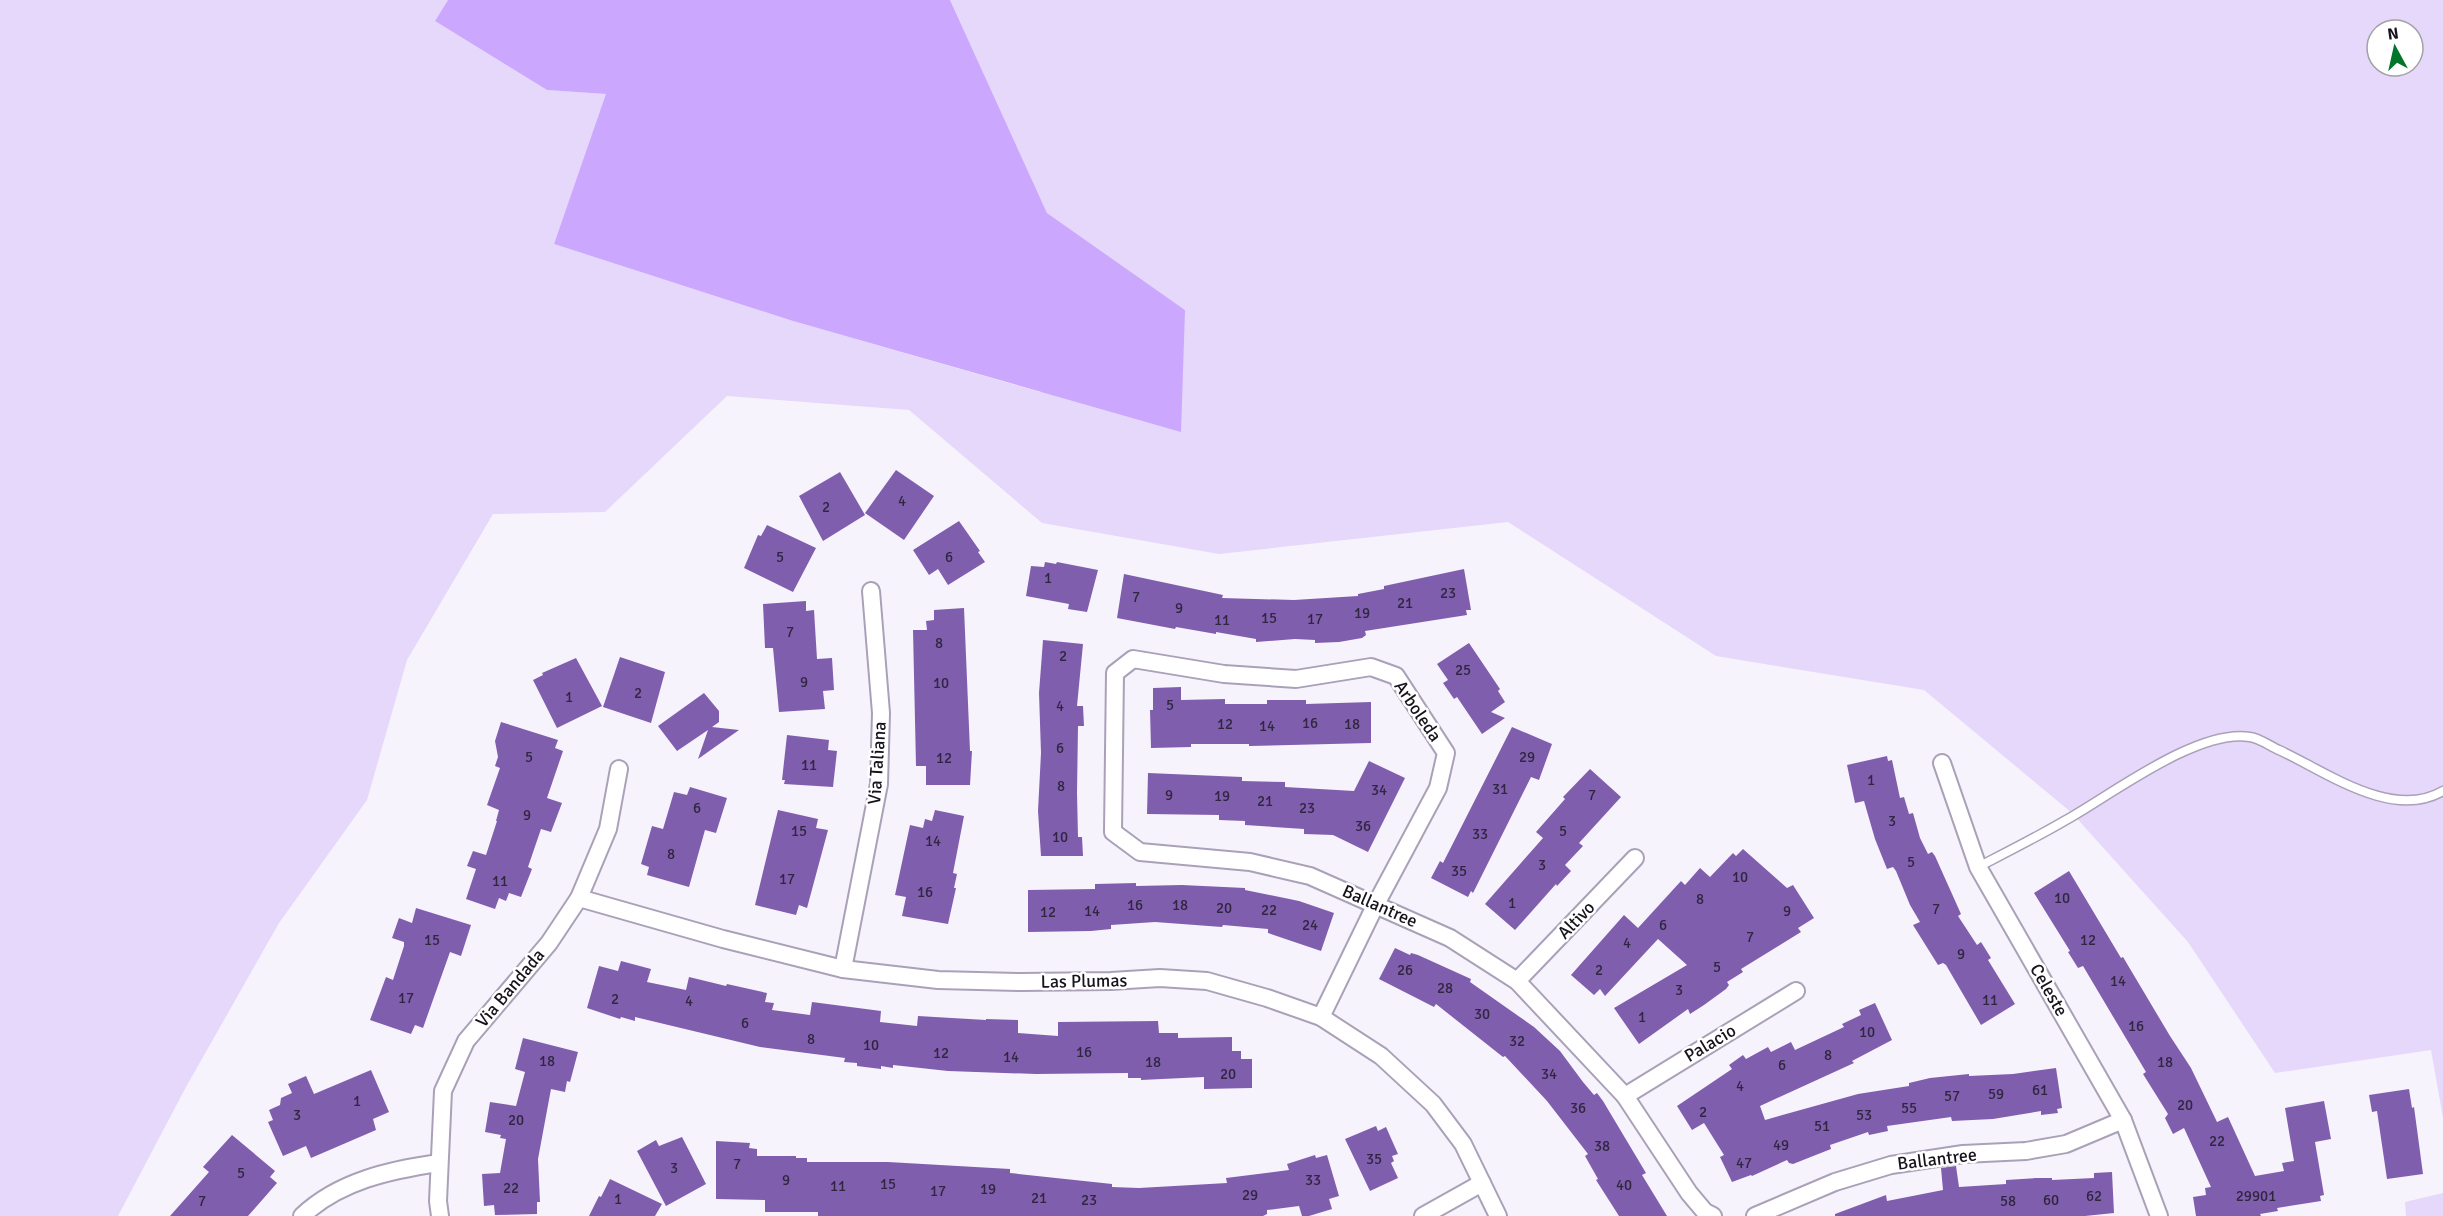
<svg xmlns="http://www.w3.org/2000/svg" width="2443" height="1216" viewBox="0 0 2443 1216" font-family="Signika,sans-serif">
<rect width="100%" height="100%" fill="#f7f3fd"/>
<!-- green -->
<g fill="#e5d8fb" fill-rule="evenodd">
<path d="M0,0H448L435,21L547,90L607,94L554,244L793,321L1040,392L1185,310L1047,213L950,0H2443V1118L2431,1050L2275,1073L2188,942L2072,813L1924,690L1716,656L1508,522L1219,554L1042,523L909,410L727,396L605,512L493,514L407,660L367,800L279,923L186,1087L118,1216H0ZM2377,30H2413V66H2377Z"/>
<polygon points="2443,1193 2443,1216 2406,1216 2405,1202"/>
</g>
<!-- forest -->
<polygon fill="#cba7fd" points="448,0 950,0 1047,213 1185,310 1181,432 793,321 554,244 606,94 547,90 435,21"/>
<!-- building -->
<g fill="#805eae">
<polygon points="896,470 934,496 904,540 865,513"/>
<polygon points="840,472 865,515 823,541 799,496"/>
<polygon points="959,521 980,551 978,552 985,562 948,585 938,569 929,575 913,550"/>
<polygon points="767,525 816,548 793,592 744,568 758,535 761,536"/>
<polygon points="1045,562 1056,564 1057,562 1098,570 1087,612 1068,609 1069,604 1026,596 1031,566 1044,567"/>
<polygon points="1464,569 1471,610 1466,610 1467,615 1365,631 1366,635 1362,638 1339,642 1315,643 1315,640 1295,639 1256,642 1256,639 1216,632 1216,634 1176,627 1175,629 1117,618 1124,574 1223,595 1222,598 1294,600 1358,596 1358,594 1384,589 1384,586"/>
<polygon points="806,601 806,611 814,610 817,659 832,658 834,690 823,691 825,709 779,712 773,648 765,648 763,604"/>
<polygon points="964,608 970,751 972,751 970,785 926,785 926,766 916,766 913,630 927,630 926,621 934,620 934,610"/>
<polygon points="1043,640 1083,644 1077,706 1083,706 1084,726 1078,726 1077,793 1078,837 1082,837 1083,856 1041,856 1038,811 1041,753 1039,693"/>
<polygon points="1469,643 1500,689 1498,691 1505,702 1491,712 1505,718 1482,734 1457,697 1454,699 1443,683 1448,680 1437,664"/>
<polygon points="620,657 665,672 651,723 603,707"/>
<polygon points="576,658 602,706 557,728 533,680 543,675 542,673"/>
<polygon points="1181,687 1181,700 1225,699 1225,704 1267,704 1267,700 1306,700 1306,704 1371,702 1371,743 1249,746 1249,744 1191,744 1191,747 1151,748 1150,710 1153,710 1153,688"/>
<polygon points="704,693 719,711 719,722 712,727 739,730 698,759 708,730 677,751 658,726"/>
<polygon points="501,722 558,740 555,748 563,751 547,798 562,803 551,832 541,829 528,867 532,869 521,897 509,893 506,901 499,898 495,909 466,899 476,869 467,866 473,851 486,855 497,821 496,821 499,810 487,805 500,768 495,766 498,757 495,741"/>
<polygon points="1512,727 1552,744 1539,780 1531,777 1473,893 1471,891 1468,897 1431,878 1440,861 1443,863"/>
<polygon points="787,735 829,740 828,750 837,751 833,787 784,784 785,780 782,780"/>
<polygon points="1887,756 1888,761 1892,760 1900,798 1904,797 1909,814 1913,813 1920,838 1928,854 1932,852 1935,856 1961,914 1958,916 1977,945 1981,942 1991,958 1988,960 2015,1004 1981,1025 1946,965 1943,963 1938,965 1913,925 1920,922 1910,905 1896,871 1893,867 1887,869 1875,839 1864,801 1855,803 1847,765"/>
<polygon points="1369,761 1405,778 1368,852 1333,835 1304,834 1304,829 1245,825 1245,821 1219,820 1219,815 1147,814 1148,773 1242,777 1242,781 1285,782 1285,787 1354,791"/>
<polygon points="1590,769 1621,797 1579,843 1583,846 1565,865 1571,871 1557,886 1556,884 1515,930 1485,904 1543,838 1536,832 1565,799 1563,797"/>
<polygon points="690,787 727,798 716,833 705,830 689,887 647,875 649,867 641,864 652,826 663,829 674,792 687,795"/>
<polygon points="778,810 818,819 816,828 828,830 807,908 799,905 796,915 755,905"/>
<polygon points="935,810 964,816 953,873 957,874 954,888 956,888 948,924 902,916 906,897 895,895 910,825 923,828 925,819 932,821"/>
<polygon points="1743,849 1787,888 1793,885 1814,918 1798,928 1801,932 1741,969 1743,972 1727,982 1729,985 1726,989 1704,1005 1690,1014 1688,1009 1639,1044 1614,1008 1687,965 1658,939 1605,996 1600,989 1594,995 1571,975 1624,915 1638,928 1681,881 1685,885 1700,868 1710,877 1733,853 1736,856"/>
<polygon points="2069,871 2121,958 2123,957 2170,1036 2191,1068 2217,1122 2228,1117 2255,1176 2284,1171 2282,1163 2294,1161 2285,1108 2324,1101 2331,1139 2315,1142 2324,1195 2320,1196 2321,1201 2277,1208 2278,1211 2260,1214 2261,1216 2196,1216 2193,1197 2206,1195 2205,1188 2211,1187 2184,1128 2173,1134 2165,1118 2168,1114 2143,1074 2146,1072 2083,966 2078,968 2068,952 2070,951 2034,893"/>
<polygon points="1136,883 1136,886 1182,885 1245,888 1245,890 1299,901 1334,913 1321,951 1268,933 1268,929 1223,925 1222,927 1155,922 1111,925 1111,929 1091,931 1028,932 1028,890 1095,889 1095,884"/>
<polygon points="416,908 471,925 461,956 450,952 423,1028 415,1025 411,1034 370,1020 386,977 393,980 404,946 404,942 392,938 399,918 412,923"/>
<polygon points="1395,948 1410,955 1411,953 1418,955 1471,979 1470,982 1534,1027 1560,1051 1583,1082 1594,1095 1597,1093 1603,1101 1646,1173 1642,1175 1667,1216 1619,1216 1596,1180 1598,1179 1585,1156 1588,1154 1547,1101 1505,1056 1503,1057 1436,1004 1434,1007 1379,979"/>
<polygon points="621,961 651,969 647,982 686,990 689,977 726,986 727,984 767,993 765,1002 774,1003 772,1010 810,1015 812,1002 881,1011 880,1022 917,1026 918,1016 986,1020 986,1019 1018,1020 1018,1033 1058,1036 1058,1022 1158,1021 1159,1033 1178,1033 1178,1038 1232,1037 1232,1051 1241,1051 1241,1059 1252,1059 1252,1088 1204,1089 1204,1077 1141,1080 1141,1078 1128,1078 1128,1073 1036,1074 948,1071 893,1065 893,1068 881,1066 881,1069 857,1066 857,1063 844,1062 845,1058 760,1047 635,1017 635,1021 621,1017 620,1019 587,1008 599,966 618,971"/>
<polygon points="1875,1003 1892,1040 1852,1061 1854,1063 1760,1106 1765,1120 1858,1094 1909,1086 1909,1083 1930,1078 1969,1074 1969,1076 2013,1074 2056,1068 2062,1108 2057,1109 2058,1113 2041,1115 2041,1111 1993,1119 1952,1121 1951,1117 1887,1126 1888,1131 1869,1135 1868,1132 1830,1145 1831,1149 1793,1164 1789,1163 1787,1160 1752,1176 1751,1175 1732,1182 1720,1157 1724,1155 1704,1123 1692,1130 1677,1106 1732,1069 1729,1065 1743,1055 1746,1059 1768,1047 1771,1052 1791,1042 1795,1050 1844,1027 1842,1024 1861,1015 1859,1010"/>
<polygon points="523,1038 578,1052 570,1082 567,1081 565,1092 551,1089 538,1159 540,1202 537,1202 537,1214 495,1215 494,1205 484,1206 482,1174 500,1173 506,1139 500,1138 501,1135 485,1132 490,1102 516,1106 525,1072 515,1069"/>
<polygon points="371,1070 389,1112 373,1119 376,1130 311,1158 306,1146 283,1156 268,1122 273,1120 269,1110 280,1105 281,1098 292,1093 288,1084 306,1076 314,1094"/>
<polygon points="2409,1089 2412,1108 2414,1107 2423,1174 2387,1179 2377,1111 2372,1112 2369,1095"/>
<polygon points="1376,1126 1378,1131 1386,1127 1398,1154 1392,1156 1394,1161 1391,1163 1398,1178 1370,1191 1345,1139"/>
<polygon points="232,1135 275,1171 270,1177 277,1183 248,1216 170,1216 209,1172 203,1167"/>
<polygon points="682,1137 706,1184 666,1206 637,1151 656,1140 659,1146"/>
<polygon points="716,1141 750,1143 749,1148 757,1149 757,1156 796,1156 796,1158 807,1158 807,1162 888,1162 1010,1169 1010,1173 1112,1184 1112,1187 1139,1188 1227,1183 1226,1178 1289,1170 1287,1164 1315,1155 1316,1158 1327,1155 1339,1196 1329,1199 1332,1209 1309,1216 1302,1216 1299,1206 1267,1210 1267,1214 1263,1216 818,1216 818,1212 765,1212 765,1200 716,1199"/>
<polygon points="1956,1166 1959,1187 2006,1184 2006,1180 2036,1178 2052,1178 2052,1180 2094,1178 2094,1173 2112,1172 2114,1213 2085,1216 1835,1216 1835,1214 1886,1195 1887,1201 1943,1190 1941,1168"/>
<polygon points="610,1179 662,1204 655,1216 589,1216 599,1196 601,1197"/>
</g>
<g fill="none" stroke-linecap="round" stroke-linejoin="round">
<!-- service casing -->
<g stroke="#aaa1b8" stroke-width="11">
<path id="service" d="M1978,867C2007,852 2037,837 2066,820C2111,795 2198,728 2250,737C2259,738 2270,746 2279,750C2325,771 2392,821 2443,791"/>
</g>
<!-- minor casing -->
<g stroke="#aaa1b8" stroke-width="20">
<g id="minor">
<polyline points="1942,763 1978,867 2123,1120 2159,1216"/>
<polyline points="579,898 723,939 843,969 938,980 1021,982 1111,981 1160,978 1207,981 1267,998 1321,1017 1381,1056 1433,1104 1463,1144 1498,1216"/>
<polyline points="843,969 879,784 881,713 871,591"/>
<polyline points="1517,981 1635,858"/>
<polyline points="1321,1017 1376,904 1438,788 1446,753 1396,676 1371,667 1296,679 1224,674 1133,659 1115,673 1113,832 1140,852 1250,862 1310,876 1450,938 1517,981 1625,1096 1689,1193 1705,1212 1713,1216"/>
<polyline points="1625,1096 1796,991"/>
<path d="M302,1216C339,1181 390,1170 439,1163"/>
<polyline points="440,1216 438,1201 443,1091 466,1041 549,943 579,898 608,829 619,769"/>
<polyline points="1423,1216 1482,1183"/>
<polyline points="1755,1216 1835,1182 1891,1165 1963,1154 2026,1151 2066,1144 2123,1120"/>
</g>
</g>
<!-- service -->
<use href="#service" stroke="#fff" stroke-width="8"/>
<!-- minor -->
<use href="#minor" stroke="#fff" stroke-width="16"/>
</g>
<g text-anchor="middle" stroke-width="5" stroke-linejoin="round" paint-order="stroke">
<!-- number labels -->
<g font-size="15" fill="#302640">
<text x="902" y="506">4</text>
<text x="826" y="512">2</text>
<text x="780" y="562">5</text>
<text x="949" y="562">6</text>
<text x="1048" y="583">1</text>
<text x="1448" y="598">23</text>
<text x="1136" y="602">7</text>
<text x="1405" y="608">21</text>
<text x="1179" y="613">9</text>
<text x="1362" y="618">19</text>
<text x="1269" y="623">15</text>
<text x="1315" y="624">17</text>
<text x="1222" y="625">11</text>
<text x="790" y="637">7</text>
<text x="939" y="648">8</text>
<text x="1063" y="661">2</text>
<text x="1463" y="675">25</text>
<text x="804" y="687">9</text>
<text x="941" y="688">10</text>
<text x="638" y="698">2</text>
<text x="569" y="702">1</text>
<text x="1170" y="710">5</text>
<text x="1060" y="711">4</text>
<text x="1310" y="728">16</text>
<text x="1225" y="729">12</text>
<text x="1352" y="729">18</text>
<text x="1267" y="731">14</text>
<text x="1060" y="753">6</text>
<text x="529" y="762">5</text>
<text x="1527" y="762">29</text>
<text x="944" y="763">12</text>
<text x="809" y="770">11</text>
<text x="1871" y="785">1</text>
<text x="1061" y="791">8</text>
<text x="1500" y="794">31</text>
<text x="1379" y="795">34</text>
<text x="1169" y="800">9</text>
<text x="1592" y="800">7</text>
<text x="1222" y="801">19</text>
<text x="1265" y="806">21</text>
<text x="697" y="813">6</text>
<text x="1307" y="813">23</text>
<text x="527" y="820">9</text>
<text x="1892" y="826">3</text>
<text x="1363" y="831">36</text>
<text x="799" y="836">15</text>
<text x="1563" y="836">5</text>
<text x="1480" y="839">33</text>
<text x="1060" y="842">10</text>
<text x="933" y="846">14</text>
<text x="671" y="859">8</text>
<text x="1911" y="867">5</text>
<text x="1542" y="870">3</text>
<text x="1459" y="876">35</text>
<text x="1740" y="882">10</text>
<text x="787" y="884">17</text>
<text x="500" y="886">11</text>
<text x="925" y="897">16</text>
<text x="2062" y="903">10</text>
<text x="1700" y="904">8</text>
<text x="1512" y="908">1</text>
<text x="1135" y="910">16</text>
<text x="1180" y="910">18</text>
<text x="1224" y="913">20</text>
<text x="1936" y="914">7</text>
<text x="1269" y="915">22</text>
<text x="1092" y="916">14</text>
<text x="1787" y="916">9</text>
<text x="1048" y="917">12</text>
<text x="1310" y="930">24</text>
<text x="1663" y="930">6</text>
<text x="1750" y="942">7</text>
<text x="432" y="945">15</text>
<text x="2088" y="945">12</text>
<text x="1627" y="948">4</text>
<text x="1961" y="959">9</text>
<text x="1717" y="972">5</text>
<text x="1405" y="975">26</text>
<text x="1599" y="975">2</text>
<text x="2118" y="986">14</text>
<text x="1445" y="993">28</text>
<text x="1679" y="995">3</text>
<text x="406" y="1003">17</text>
<text x="615" y="1004">2</text>
<text x="1990" y="1005">11</text>
<text x="689" y="1006">4</text>
<text x="1482" y="1019">30</text>
<text x="1642" y="1022">1</text>
<text x="745" y="1028">6</text>
<text x="2136" y="1031">16</text>
<text x="1867" y="1037">10</text>
<text x="811" y="1044">8</text>
<text x="1517" y="1046">32</text>
<text x="871" y="1050">10</text>
<text x="1084" y="1057">16</text>
<text x="941" y="1058">12</text>
<text x="1828" y="1060">8</text>
<text x="1011" y="1062">14</text>
<text x="547" y="1066">18</text>
<text x="1153" y="1067">18</text>
<text x="2165" y="1067">18</text>
<text x="1782" y="1070">6</text>
<text x="1228" y="1079">20</text>
<text x="1549" y="1079">34</text>
<text x="1740" y="1091">4</text>
<text x="2040" y="1095">61</text>
<text x="1996" y="1099">59</text>
<text x="1952" y="1101">57</text>
<text x="357" y="1106">1</text>
<text x="2185" y="1110">20</text>
<text x="1578" y="1113">36</text>
<text x="1909" y="1113">55</text>
<text x="1703" y="1117">2</text>
<text x="297" y="1120">3</text>
<text x="1864" y="1120">53</text>
<text x="516" y="1125">20</text>
<text x="1822" y="1131">51</text>
<text x="2217" y="1146">22</text>
<text x="1781" y="1150">49</text>
<text x="1602" y="1151">38</text>
<text x="1374" y="1164">35</text>
<text x="1744" y="1168">47</text>
<text x="737" y="1169">7</text>
<text x="674" y="1173">3</text>
<text x="241" y="1178">5</text>
<text x="786" y="1185">9</text>
<text x="1313" y="1185">33</text>
<text x="888" y="1189">15</text>
<text x="1624" y="1190">40</text>
<text x="838" y="1191">11</text>
<text x="511" y="1193">22</text>
<text x="988" y="1194">19</text>
<text x="938" y="1196">17</text>
<text x="1250" y="1200">29</text>
<text x="2094" y="1201">62</text>
<text x="2256" y="1201">29901</text>
<text x="1039" y="1203">21</text>
<text x="618" y="1204">1</text>
<text x="1089" y="1205">23</text>
<text x="2051" y="1205">60</text>
<text x="202" y="1206">7</text>
<text x="2008" y="1206">58</text>
</g>
<!-- street labels -->
<g font-size="18" fill="#16131c" stroke="#fff">
<text transform="translate(1418 711) rotate(56)" y="6">Arboleda</text>
<text transform="translate(877 763) rotate(-86)" y="6">Via Taliana</text>
<text transform="translate(1380 906) rotate(24)" y="6">Ballantree</text>
<text transform="translate(1576 920) rotate(-46)" y="6">Altivo</text>
<text transform="translate(1084 981) rotate(-1)" y="6">Las Plumas</text>
<text transform="translate(510 988) rotate(-50)" y="6">Via Bandada</text>
<text transform="translate(2049 990) rotate(60)" y="6">Celeste</text>
<text transform="translate(1710 1043) rotate(-31)" y="6">Palacio</text>
<text transform="translate(1937 1159) rotate(-7)" y="6">Ballantree</text>
</g>
</g>
<!-- north arrow -->
<g transform="translate(2395 48) rotate(352)"><circle r="28" fill="#ffffff" stroke="#a2a1a4" stroke-width="1.5"/>
<path d="M0-4.5L10 22L0 15L-10 22Z" fill="#01752a"/>
<text y="-9" font-size="16" font-weight="bold" text-anchor="middle" fill="#16131c">N</text>
</g>
</svg>
